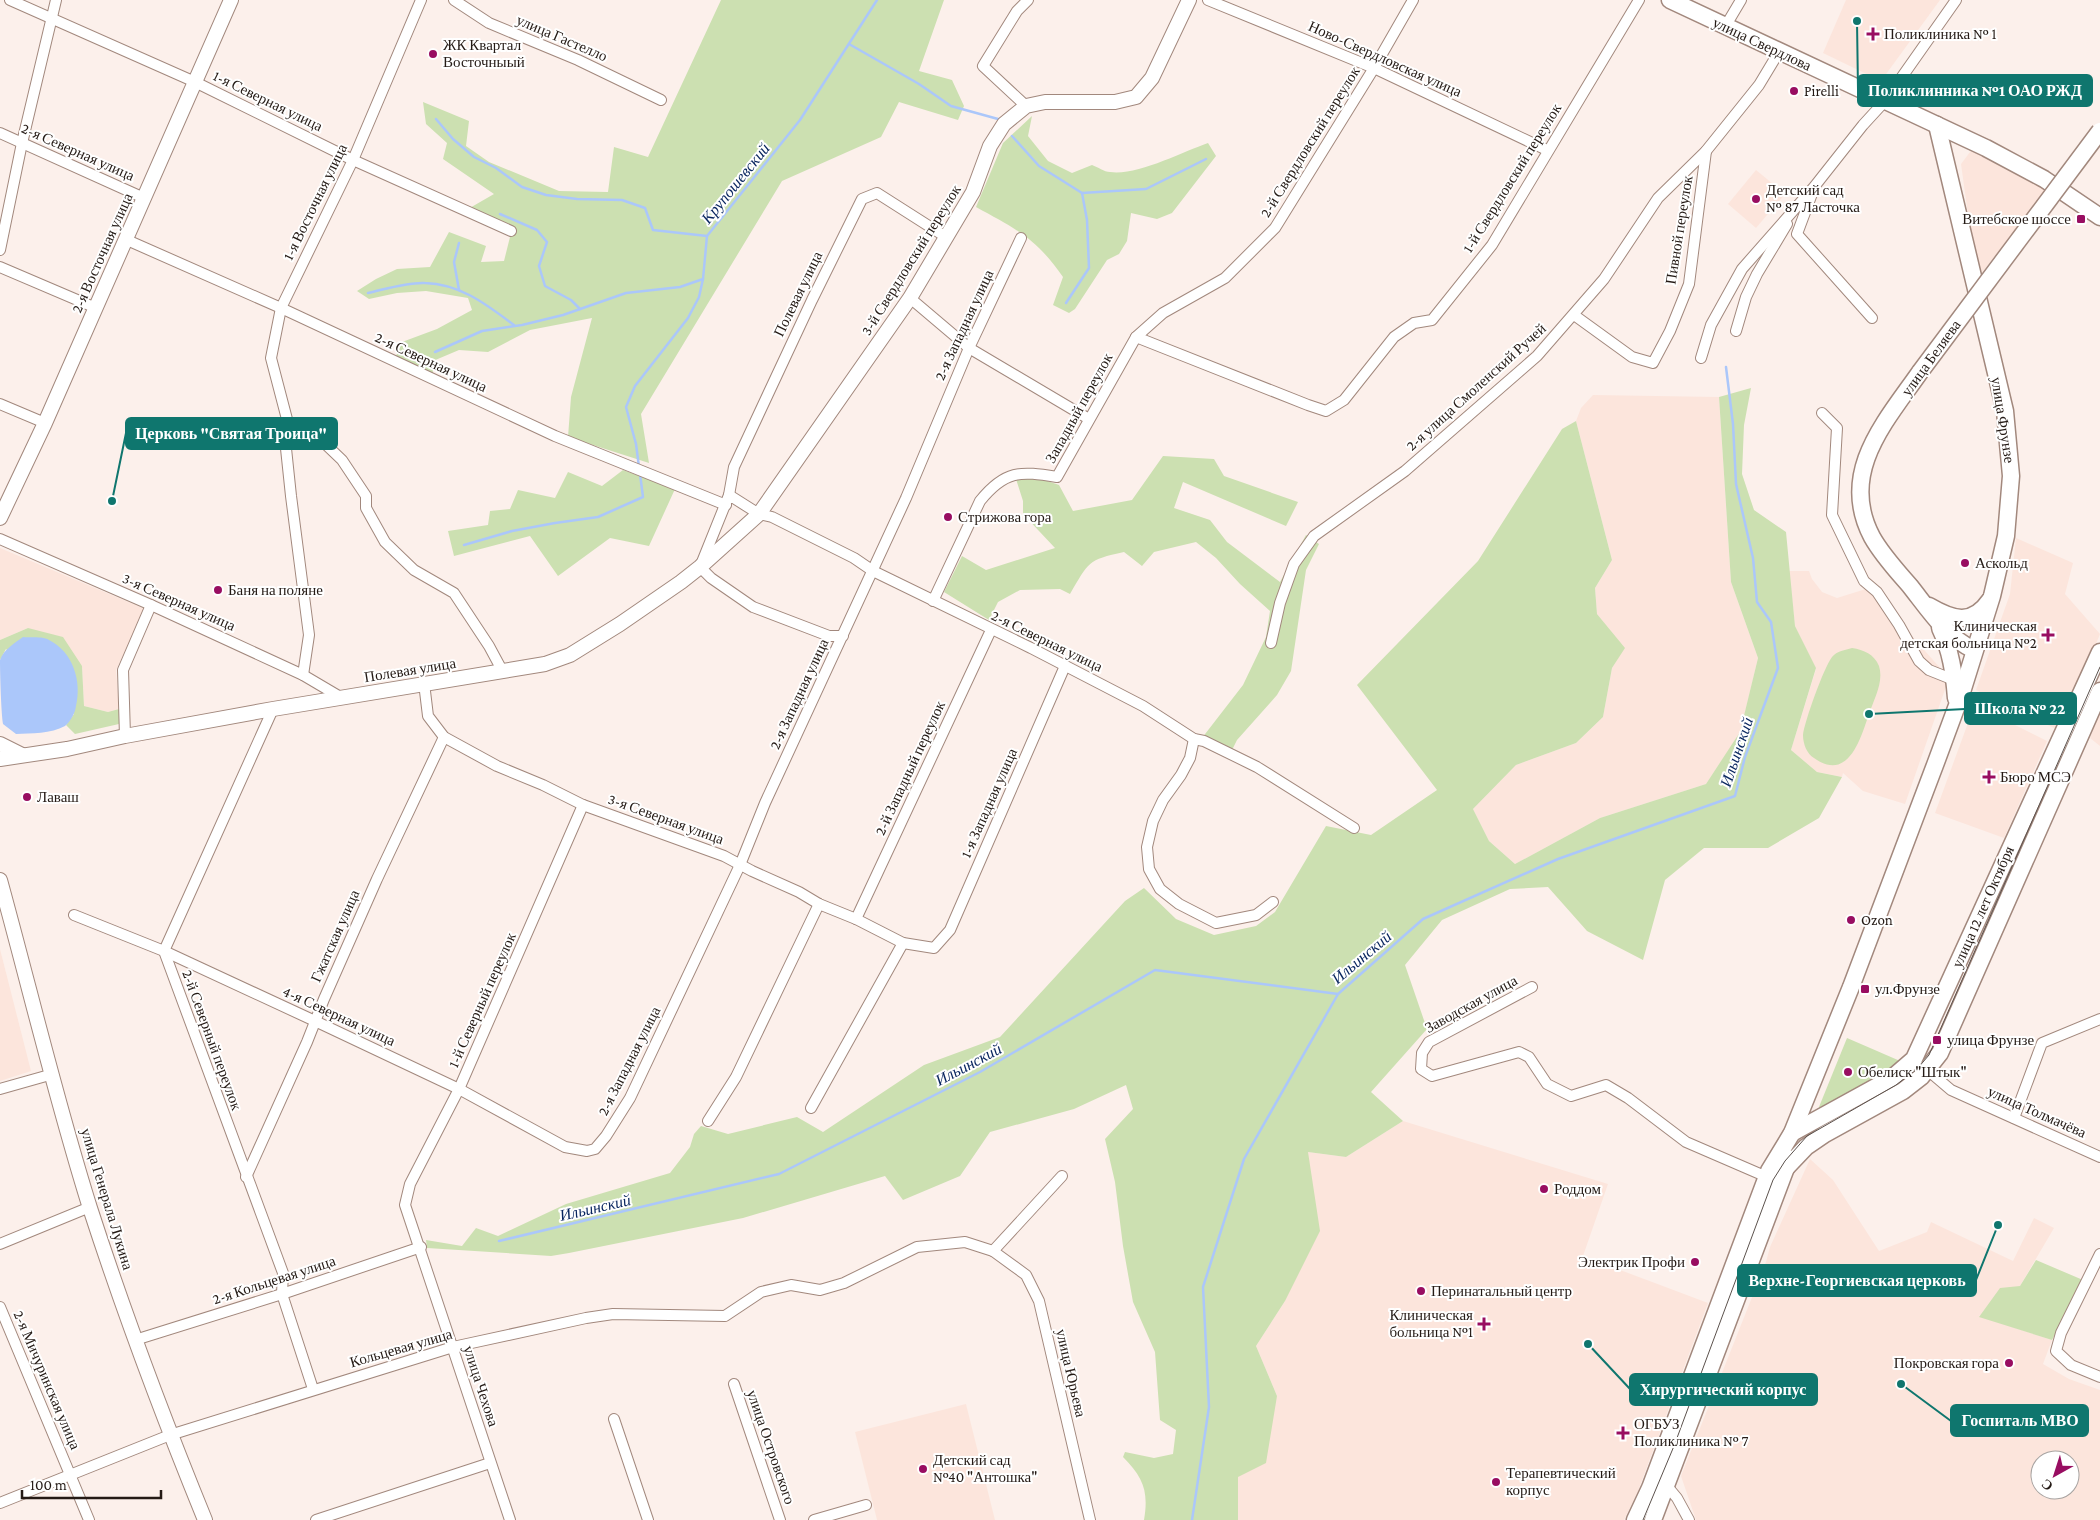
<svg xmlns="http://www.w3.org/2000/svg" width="2100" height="1520" viewBox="0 0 2100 1520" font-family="'Crimson Pro',serif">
<rect width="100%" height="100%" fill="#fcf0eb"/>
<!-- built -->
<g fill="#fce5dc" fill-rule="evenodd">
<polygon points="1846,0 1940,0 1881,81 1823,53"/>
<polygon points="1973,148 2048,189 1977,279 1961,164"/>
<polygon points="1756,170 1785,194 1756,228 1728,204"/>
<polygon points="1593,395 1719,397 1731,582 1758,658 1740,733 1706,784 1600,818 1515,864 1489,841 1473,809 1516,765 1576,743 1603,717 1612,668 1624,648 1597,614 1595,588 1612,560 1576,421 1581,408"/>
<polygon points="2016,538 2073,563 2065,594 2100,634 2060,731 1976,690 2010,594"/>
<polygon points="0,548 145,609 116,670 119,709 108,712 84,706 82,666 28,628 0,640"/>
<polygon points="1789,571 1809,571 1812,579 1822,592 1837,598 1869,588 1949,678 1905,804 1863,791 1843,773 1842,777 1817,772 1791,750 1816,669 1795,626"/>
<polygon points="1981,708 2047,741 2004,838 1935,813 1972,712"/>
<polygon points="2100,712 2100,746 2090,738"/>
<polygon points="0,949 31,1071 0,1081"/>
<polygon points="1403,1121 1608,1184 1583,1256 1708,1303 1638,1491 1624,1520 1238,1520 1238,1477 1277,1396 1256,1346 1285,1301 1308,1152 1346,1157"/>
<path d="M1810,1159L1833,1180L1879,1251L1927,1232L1931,1222L2013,1261L2034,1218L2054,1228L2020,1286L1979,1316L2052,1340L2043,1364L2069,1379L2100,1390V1520H1696L1681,1476L1766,1262L1770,1247ZM2040,1460H2070V1490H2040Z"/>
<polygon points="966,1404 995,1520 877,1520 855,1432"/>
</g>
<!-- green -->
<g fill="#cce0b1">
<polygon points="721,0 944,0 919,71 952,80 964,106 958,120 899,102 881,137 782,181 641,414 649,463 568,437 571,397 592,318 530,330 488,352 459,350 433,361 433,373 396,356 402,342 437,329 472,310 468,298 426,291 397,293 369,299 357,291 376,279 397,269 430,267 449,232 486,246 481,262 504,261 510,237 515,230 468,209 494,194 443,159 447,143 426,124 423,102 469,121 466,146 489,162 559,191 608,192 614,147 648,157"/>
<path d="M1032,116L1028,136L1048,161L1072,173L1092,165C1098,167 1104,172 1110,172C1137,176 1182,152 1208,143L1216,156L1172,213L1157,219L1131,213L1127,241L1119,254L1107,260L1075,309L1069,313L1053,305L1063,277C1036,238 1016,229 976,207L1003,143Z"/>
<path d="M1751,388L1744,425L1742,474L1754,510L1786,532L1795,626L1816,668L1791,750L1817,772L1842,777L1819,818L1768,848H1704L1665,880L1643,960L1587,931L1548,887L1510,889L1442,920L1405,965L1427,1029L1371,1092L1403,1121L1346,1157L1308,1152L1320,1231L1285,1301L1256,1346L1277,1396L1266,1463L1238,1477V1520H1144C1149,1491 1143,1477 1123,1457L1125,1452L1154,1458L1173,1454L1176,1430L1160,1420L1155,1352L1133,1302L1123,1246L1115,1182L1105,1139L1133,1109L1126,1085L1074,1109L990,1132L960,1176L903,1200L885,1176L743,1218L569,1253L551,1256L427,1248L426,1240L462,1246L476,1228L498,1236L566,1204L670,1173L690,1147L694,1134L701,1126L728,1134L797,1117L823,1132L924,1065L1000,1037L1125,901L1144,888L1176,919L1214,935L1256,926L1275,912L1326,826L1371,835L1437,790L1357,685L1478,561L1562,429L1576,421L1612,560L1595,588L1597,614L1625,648L1612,668L1603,717L1576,743L1516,765L1473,809L1489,841L1515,864L1600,818L1706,784L1740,732L1758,658L1731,582L1719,397Z"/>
<path d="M1163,456L1214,459L1224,476L1298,502L1286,526L1183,482L1174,508L1210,520L1227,542L1280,582L1306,535L1319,544L1306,570L1291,671L1277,695L1237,740L1231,752L1202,738L1243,685L1266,637L1270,611L1240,584L1216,558L1196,542L1154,552L1142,566L1124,552C1087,560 1089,562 1070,594L1060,589L1020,590L998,602L989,620L944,592L962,556L986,570L1055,548L1023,514V501L1016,479L1039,478L1059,485L1073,511L1132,500Z"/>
<polygon points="623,470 675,489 649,546 610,538 558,576 530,536 454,556 448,531 488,525 490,511 510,509 518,490 555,498 568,472 602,486"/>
<polygon points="28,628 63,637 82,666 84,706 108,712 119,709 119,724 75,734 66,725 74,714 6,649 0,660 0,640"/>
<path d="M1852,648C1864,650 1874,654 1879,666C1884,682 1874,699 1869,714C1861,737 1849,783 1814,758C1807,754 1803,744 1803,735C1804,723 1824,667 1832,657C1837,651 1845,650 1852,648Z"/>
<polygon points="1847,1038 1914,1067 1823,1114 1819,1107"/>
<polygon points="2036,1260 2083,1280 2052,1340 1979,1317 2000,1288 2020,1286"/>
</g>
<!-- water -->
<path fill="#abc7fa" d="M23,637C30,638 43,636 49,640C73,652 82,681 76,706C75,713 71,721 65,726C51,734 31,733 16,734L3,724C1,710 0,672 0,660C4,649 15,643 23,637Z"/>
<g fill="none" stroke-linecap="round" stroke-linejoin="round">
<!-- stream -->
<g stroke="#abc7fa" stroke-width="2.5">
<polyline points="849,44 919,84 951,106 998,119"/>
<polyline points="436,119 453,139 474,157 496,168 522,187 546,195 577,199 622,200 645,208 653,230 707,236"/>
<polyline points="1012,136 1039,166 1082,193 1146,189 1206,159"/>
<polyline points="500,214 537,230 547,242 539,266 545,286 571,300 580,309"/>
<polyline points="459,243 454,262 459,290"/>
<path d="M368,293C386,289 407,282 425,283C461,284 487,305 514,325"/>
<polyline points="1066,303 1089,268 1087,220 1082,193"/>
<polyline points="435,352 482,331 522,325 563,315 626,293 680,287 703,279 707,236 800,120 877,0"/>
<polyline points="639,467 636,444 626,407 635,386 688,318 699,297 703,279"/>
<polyline points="464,545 512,531 555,523 598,517 643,497 640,474"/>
<polyline points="499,1241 779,1174 980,1072 1155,970 1338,994 1423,919 1558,859 1735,796 1745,757 1778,668 1771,622 1757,602 1753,558 1736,484 1733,424 1726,367"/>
<polyline points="1192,1520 1209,1407 1203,1287 1244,1159 1338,994"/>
</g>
<!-- street casing -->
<g stroke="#a2887d" stroke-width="12">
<g id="street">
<polyline points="10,0 195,82 353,160 511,231"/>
<polyline points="454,0 489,23 578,60 661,100"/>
<polyline points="1208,0 1374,68 1547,150"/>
<polyline points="1725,27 1741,0"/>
<polyline points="1026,106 983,66 1017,11 1028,0"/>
<polyline points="0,133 144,198"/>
<polyline points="1813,191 1797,234 1872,318"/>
<polyline points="127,240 281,308 555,436 726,505"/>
<polyline points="0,250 22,143 56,0"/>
<polyline points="0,267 96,308"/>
<polyline points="910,298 969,348 1089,419"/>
<polyline points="1574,315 1632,357 1653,363 1670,331 1689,284 1706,151"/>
<polyline points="1736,331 1746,297 1757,274 1787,224"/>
<polyline points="1136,337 1308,405 1326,411 1344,400 1394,337 1414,323 1432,320 1492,245 1639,0"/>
<polyline points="1701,358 1711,325 1742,269 1814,187 1863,125 1885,101 1956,0"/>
<polyline points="0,404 45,423"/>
<polyline points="1822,413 1837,428 1832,515 1864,581 1877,592 1899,625 1919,661 1929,670 1954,680"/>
<polyline points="247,429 288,423 302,426 320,439 342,460 366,496 366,508 385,542 414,570 454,593 489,646 503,672"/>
<polyline points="729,495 734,467 812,300 862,199 877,193 946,237"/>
<polyline points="0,539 151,605 303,675 342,698"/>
<path d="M933,601L980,501C1005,470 1020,471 1057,477L1136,337L1163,313L1225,278L1275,228L1374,68L1413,0"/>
<polyline points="843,636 829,636 753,607 711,578 700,567 729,495 759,514 772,517 854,558 873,571 1031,648 1143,706 1194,739 1204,741 1257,767 1354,828"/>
<polyline points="1271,643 1280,603 1294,564 1314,536 1405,471 1537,356 1604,279 1658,198 1706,151 1759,85 1780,50"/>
<polyline points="303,675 309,635 291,496 285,439 288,423 271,358 281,308 353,160 421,0"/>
<polyline points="424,683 428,716 444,737 497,766 543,785 583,805 724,856 752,871 799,892 819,904 856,919 903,943 934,948 950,930 1065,666"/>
<polyline points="273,709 164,951 283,1273 282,1294 313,1389"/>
<polyline points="125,736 123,670 151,605"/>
<polyline points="1194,739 1190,758 1181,775 1163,800 1153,821 1147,847 1149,869 1160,889 1179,904 1216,923 1256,915 1273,902"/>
<polyline points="74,915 164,951 315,1021 459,1089 565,1147 587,1151 595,1149 606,1136 630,1098 740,865 765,803 906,498 969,348 1021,238"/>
<polyline points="856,919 991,630"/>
<polyline points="1532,987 1429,1042 1422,1053 1421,1069 1432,1076 1519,1052 1529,1057 1547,1084 1571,1096 1606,1085 1628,1098 1686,1142 1767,1177"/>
<polyline points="1924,1067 1951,1090 2100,1157"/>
<polyline points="0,1089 53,1074"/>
<polyline points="811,1108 903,943"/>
<polyline points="2014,1118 2042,1043 2100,1019"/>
<polyline points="708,1121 736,1077 819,904"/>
<polyline points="246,1177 307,1042 324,999 377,879 444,737"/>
<polyline points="0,1244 90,1207"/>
<polyline points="993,1251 1062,1176"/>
<polyline points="2100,1254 2061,1333 2056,1351 2071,1365 2100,1377"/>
<polyline points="0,1307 89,1520"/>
<polyline points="135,1340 282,1294 421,1247"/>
<polyline points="734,1384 780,1520"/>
<polyline points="614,1419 648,1520"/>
<polyline points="1667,1486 1677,1498 1689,1520"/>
<polyline points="0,1503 170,1435 453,1347 586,1318 613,1314 725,1316 761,1292 791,1285 820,1290 844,1283 917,1247 965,1242 993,1251 1026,1275 1039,1301 1090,1520"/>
<polyline points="316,1520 490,1463"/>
<polyline points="510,1520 405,1205 410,1184 459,1089 583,805"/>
<polyline points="814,1520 866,1505"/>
</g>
</g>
<!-- secondary casing -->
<g stroke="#a2887d" stroke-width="16">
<g id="secondary">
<polyline points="0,518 45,423 231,0"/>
<polyline points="0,744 22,755"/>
<polyline points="0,759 67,749 125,736 273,709 545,664 570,655 620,624 681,582 700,567 759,514 910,298 973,192 990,146 1004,124 1026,106 1045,102 1115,102 1136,97 1152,78 1189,0"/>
<path d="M0,880C30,989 56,1100 90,1208C124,1313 163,1417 205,1520"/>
</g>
</g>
<!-- primary casing -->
<g stroke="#a2887d" stroke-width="19">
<g id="primary">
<polyline points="1670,0 1986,148 2044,179 2100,217"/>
<path d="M1920,372C1885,422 1838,473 1872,537C1882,555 1897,571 1910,586C1929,610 1946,637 1974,650"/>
<path d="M1929,606C1953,620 1972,626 1990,600"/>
<path d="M1940,628C1951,651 1954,673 1956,698"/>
<polyline points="1792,1133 1892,1078 1914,1059 2100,652"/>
<polyline points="1786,1168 1806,1147 1825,1134 1903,1091 1921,1077 1940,1053 2100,691"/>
<polyline points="1635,1520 1650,1488 1769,1171 1792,1133 1851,987 1935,765 1962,692 1992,596 2006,536 2011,476 2005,411 1937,125"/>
<polyline points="1653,1520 1786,1168 1788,1158"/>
</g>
</g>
<!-- street -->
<use href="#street" stroke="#fff" stroke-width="10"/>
<!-- secondary -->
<use href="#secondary" stroke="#fff" stroke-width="14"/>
<!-- primary -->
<use href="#primary" stroke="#fff" stroke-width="16"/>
<!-- tram -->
<polyline stroke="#5b514c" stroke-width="1" points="1643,1520 1674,1446 1773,1180 1785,1161 1807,1136 1896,1085 1917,1069 1929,1055 2100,667"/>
<!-- primary-bridge casing -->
<g stroke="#a2887d" stroke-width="19" stroke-linecap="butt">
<polyline id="primary-bridge" points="1920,372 2100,131"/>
</g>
<!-- primary-bridge -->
<use href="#primary-bridge" stroke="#fff" stroke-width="16"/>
</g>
<!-- markers -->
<g fill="#980d61" stroke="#fff" stroke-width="2">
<path d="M1870.5 26.5h5v5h5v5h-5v5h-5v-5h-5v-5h5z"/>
<circle cx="433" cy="54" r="5"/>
<circle cx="1794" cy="91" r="5"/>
<circle cx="1756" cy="199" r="5"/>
<rect x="2076" y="214" width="10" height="10" rx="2.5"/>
<circle cx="948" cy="517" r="5"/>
<circle cx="1965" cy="563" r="5"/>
<circle cx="218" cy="590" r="5"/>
<path d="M2045.5 627.5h5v5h5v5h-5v5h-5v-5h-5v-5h5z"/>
<path d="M1986.5 769.5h5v5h5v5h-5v5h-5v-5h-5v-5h5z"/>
<circle cx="27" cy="797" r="5"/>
<circle cx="1851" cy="920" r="5"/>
<rect x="1860" y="984" width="10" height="10" rx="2.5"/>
<rect x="1932" y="1035" width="10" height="10" rx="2.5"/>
<circle cx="1848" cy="1072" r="5"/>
<circle cx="1544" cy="1189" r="5"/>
<circle cx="1695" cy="1262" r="5"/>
<circle cx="1421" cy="1291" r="5"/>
<path d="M1481.5 1316.5h5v5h5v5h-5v5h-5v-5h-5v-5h5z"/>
<circle cx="2009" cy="1363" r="5"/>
<path d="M1620.5 1425.5h5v5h5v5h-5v5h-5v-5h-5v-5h5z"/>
<circle cx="923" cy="1469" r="5"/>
<circle cx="1496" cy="1482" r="5"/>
</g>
<g text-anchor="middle" stroke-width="4" stroke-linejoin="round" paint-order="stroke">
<!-- poi labels -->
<g font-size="15" fill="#241a15" stroke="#fff" text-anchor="start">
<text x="1884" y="39">Поликлиника № 1</text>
<text x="443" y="50">ЖК Квартал<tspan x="443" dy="17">Восточныый</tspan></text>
<text x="1804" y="96">Pirelli</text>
<text x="1766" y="195">Детский сад<tspan x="1766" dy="17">№ 87 Ласточка</tspan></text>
<text x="2071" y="224" text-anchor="end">Витебское шоссе</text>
<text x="958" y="522">Стрижова гора</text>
<text x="1975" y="568">Аскольд</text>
<text x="228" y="595">Баня на поляне</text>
<text x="2037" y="631" text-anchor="end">Клиническая<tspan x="2037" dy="17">детская больница №2</tspan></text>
<text x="2000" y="782">Бюро МСЭ</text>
<text x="37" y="802">Лаваш</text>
<text x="1861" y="925">Ozon</text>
<text x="1875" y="994">ул.Фрунзе</text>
<text x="1947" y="1045">улица Фрунзе</text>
<text x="1858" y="1077">Обелиск "Штык"</text>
<text x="1554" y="1194">Роддом</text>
<text x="1685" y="1267" text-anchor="end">Электрик Профи</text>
<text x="1431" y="1296">Перинатальный центр</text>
<text x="1473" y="1320" text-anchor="end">Клиническая<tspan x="1473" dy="17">больница №1</tspan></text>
<text x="1999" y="1368" text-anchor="end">Покровская гора</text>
<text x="1634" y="1429">ОГБУЗ<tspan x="1634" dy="17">Поликлиника № 7</tspan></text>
<text x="933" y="1465">Детский сад<tspan x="933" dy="17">№40 "Антошка"</tspan></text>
<text x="1506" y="1478">Терапевтический<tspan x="1506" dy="17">корпус</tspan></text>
</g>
<!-- street labels -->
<g font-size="15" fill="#241a15" stroke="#fff">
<text transform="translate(562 38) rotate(23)" y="5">улица Гастелло</text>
<text transform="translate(1762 44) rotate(25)" y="5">улица Свердлова</text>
<text transform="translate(1385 59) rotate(24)" y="5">Ново-Свердловская улица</text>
<text transform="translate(268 101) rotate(26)" y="5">1-я Северная улица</text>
<text transform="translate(1310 142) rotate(-58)" y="5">2-й Свердловский переулок</text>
<text transform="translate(78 152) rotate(24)" y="5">2-я Северная улица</text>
<text transform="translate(1512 178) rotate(-58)" y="5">1-й Свердловский переулок</text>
<text transform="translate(315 202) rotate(-64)" y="5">1-я Восточная улица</text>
<text transform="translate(1679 230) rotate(-81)" y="5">Пивной переулок</text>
<text transform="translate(102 253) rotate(-66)" y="5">2-я Восточная улица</text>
<text transform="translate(911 260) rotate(-58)" y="5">3-й Свердловский переулок</text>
<text transform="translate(798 294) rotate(-64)" y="5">Полевая улица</text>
<text transform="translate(964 325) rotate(-65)" y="5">2-я Западная улица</text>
<text transform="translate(1931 358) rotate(-54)" y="5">улица Беляева</text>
<text transform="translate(431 362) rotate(25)" y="5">2-я Северная улица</text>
<text transform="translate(1476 387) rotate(-42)" y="5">2-я улица Смоленский Ручей</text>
<text transform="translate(1079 408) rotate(-61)" y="5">Западный переулок</text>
<text transform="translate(2003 420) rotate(81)" y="5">улица Фрунзе</text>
<text transform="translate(179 602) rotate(24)" y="5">3-я Северная улица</text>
<text transform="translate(1047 641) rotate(26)" y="5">2-я Северная улица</text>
<text transform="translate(410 670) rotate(-9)" y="5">Полевая улица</text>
<text transform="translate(799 694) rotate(-65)" y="5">2-я Западная улица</text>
<text transform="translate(910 768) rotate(-65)" y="5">2-й Западный переулок</text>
<text transform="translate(989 803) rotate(-66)" y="5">1-я Западная улица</text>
<text transform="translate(666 819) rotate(20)" y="5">3-я Северная улица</text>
<text transform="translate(1983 907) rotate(-66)" y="5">улица 12 лет Октября</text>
<text transform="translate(335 936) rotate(-66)" y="5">Гжатская улица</text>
<text transform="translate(482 1000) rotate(-66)" y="5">1-й Северный переулок</text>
<text transform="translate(1471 1004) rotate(-29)" y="5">Заводская улица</text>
<text transform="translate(339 1016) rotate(25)" y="5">4-я Северная улица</text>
<text transform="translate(212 1040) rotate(70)" y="5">2-й Северный переулок</text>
<text transform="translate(629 1061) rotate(-63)" y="5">2-я Западная улица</text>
<text transform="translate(2037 1112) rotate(24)" y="5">улица Толмачёва</text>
<text transform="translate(107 1199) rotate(73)" y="5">улица Генерала Лукина</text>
<text transform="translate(274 1280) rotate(-18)" y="5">2-я Кольцевая улица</text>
<text transform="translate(401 1348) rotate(-16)" y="5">Кольцевая улица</text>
<text transform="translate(1071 1373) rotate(77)" y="5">улица Юрьева</text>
<text transform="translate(47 1380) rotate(67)" y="5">2-я Мичуринская улица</text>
<text transform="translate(481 1386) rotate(72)" y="5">улица Чехова</text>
<text transform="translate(771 1447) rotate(71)" y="5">улица Островского</text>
</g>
<!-- water labels -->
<g font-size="16" font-style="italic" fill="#08255e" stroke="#fff">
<text transform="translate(735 183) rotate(-51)" y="6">Крупошевский</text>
<text transform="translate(1736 752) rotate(-71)" y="6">Ильинский</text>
<text transform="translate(1361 957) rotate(-40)" y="6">Ильинский</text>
<text transform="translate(968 1064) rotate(-28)" y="6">Ильинский</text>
<text transform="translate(595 1207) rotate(-13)" y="6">Ильинский</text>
</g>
</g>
<!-- callouts -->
<path fill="none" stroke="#0f766e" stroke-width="2" d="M1857 21L1858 90M112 501L126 433M1869 714L1965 709M1998 1225L1976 1280M1588 1344L1630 1389M1901 1384L1951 1421"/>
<g fill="#0f766e" stroke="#fff" stroke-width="2">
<circle cx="1857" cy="21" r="5"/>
<circle cx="112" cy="501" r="5"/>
<circle cx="1869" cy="714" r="5"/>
<circle cx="1998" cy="1225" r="5"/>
<circle cx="1588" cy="1344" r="5"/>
<circle cx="1901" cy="1384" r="5"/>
</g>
<g fill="#0f766e" stroke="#0f766e" stroke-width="2">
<rect x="1858" y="75" width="234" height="31" rx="5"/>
<rect x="126" y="418" width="211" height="31" rx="5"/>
<rect x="1965" y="693" width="111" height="31" rx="5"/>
<rect x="1738" y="1265" width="238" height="31" rx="5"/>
<rect x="1630" y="1374" width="187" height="31" rx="5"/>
<rect x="1951" y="1405" width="137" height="31" rx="5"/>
</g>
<g font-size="16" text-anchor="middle" font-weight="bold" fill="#fff">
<text x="1975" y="96">Поликлинника №1 ОАО РЖД</text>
<text x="231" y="439">Церковь "Святая Троица"</text>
<text x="2020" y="714">Школа № 22</text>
<text x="1857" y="1286">Верхне-Георгиевская церковь</text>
<text x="1723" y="1395">Хирургический корпус</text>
<text x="2020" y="1426">Госпиталь МВО</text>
</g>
<!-- north arrow -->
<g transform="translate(2055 1475) rotate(219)"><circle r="24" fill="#ffffff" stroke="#a7a3a1"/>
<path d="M0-4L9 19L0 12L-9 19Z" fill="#980d61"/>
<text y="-8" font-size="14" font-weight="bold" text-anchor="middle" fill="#241a15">С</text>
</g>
<!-- scale -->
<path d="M22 1490v8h139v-8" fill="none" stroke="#241a15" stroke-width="2.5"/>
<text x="30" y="1490" font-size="15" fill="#241a15" stroke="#ffffff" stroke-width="4" paint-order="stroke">100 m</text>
</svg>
